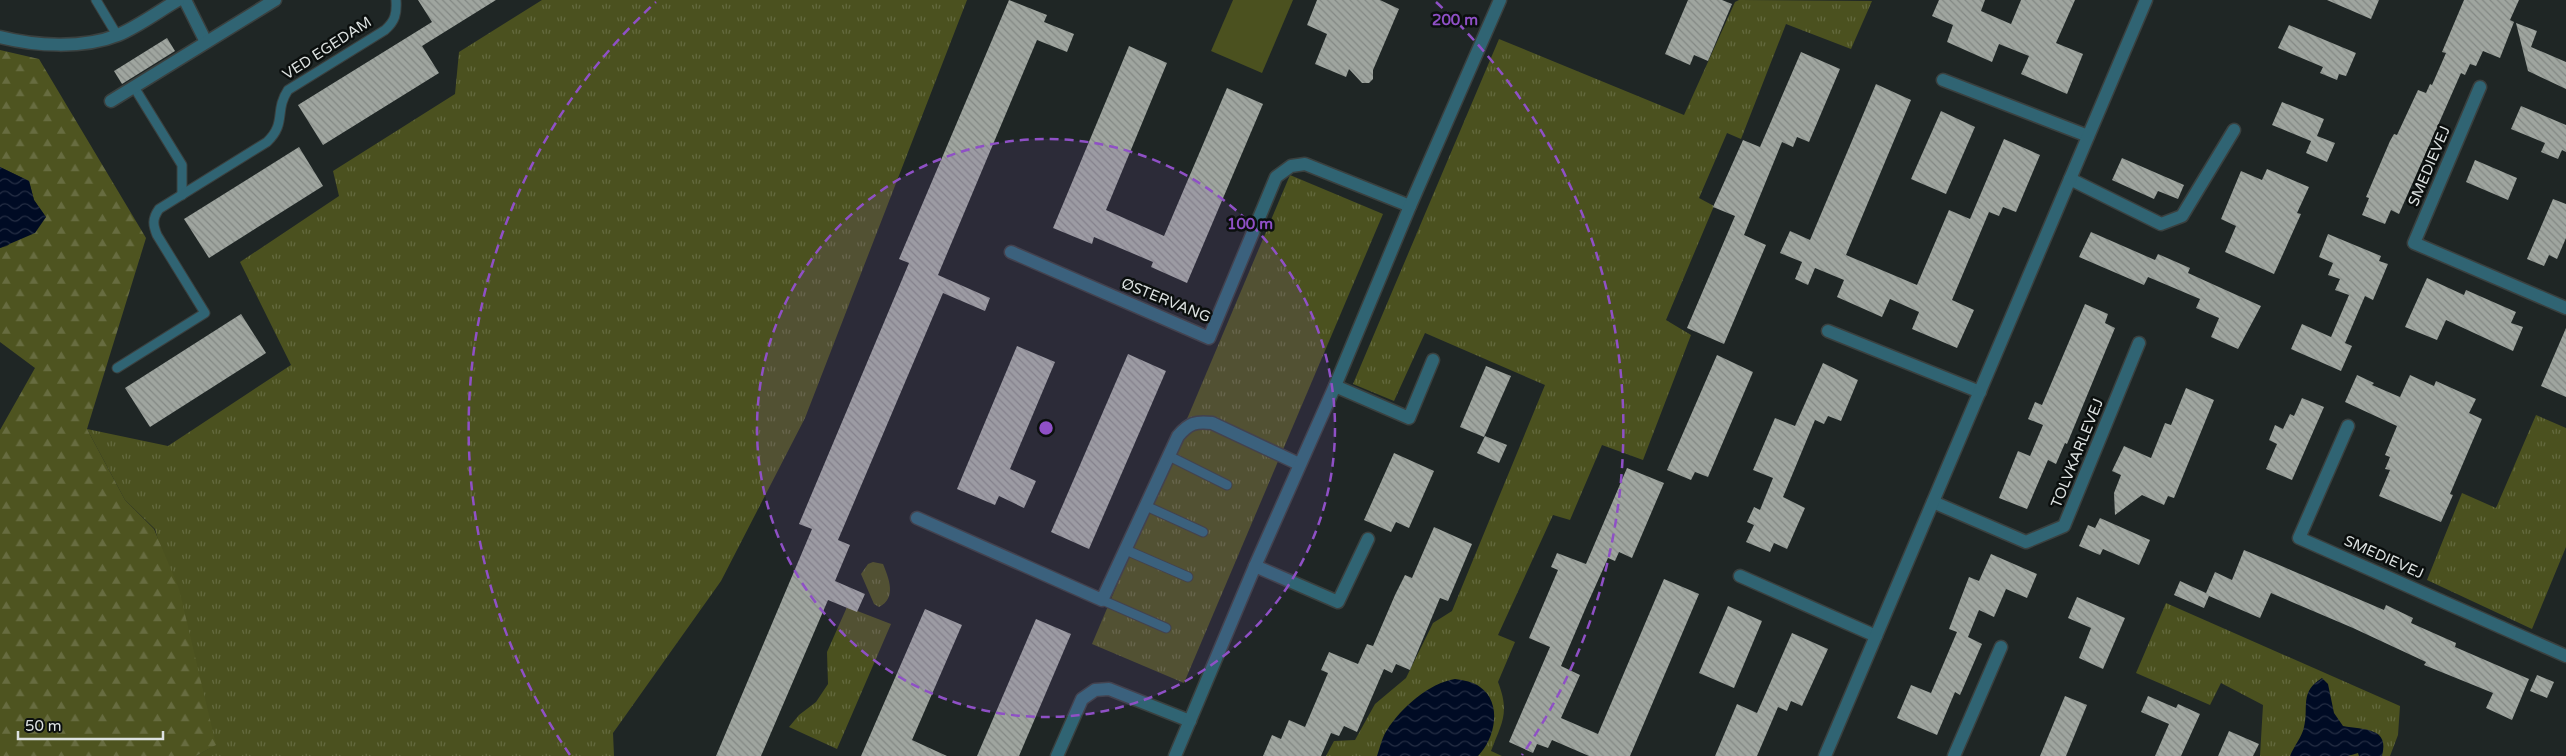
<svg xmlns="http://www.w3.org/2000/svg" width="2566" height="756" viewBox="0 0 2566 756" font-family="'Varela Round',sans-serif">
<defs>
<pattern id="grass-tufts" width="24" height="20" patternUnits="userSpaceOnUse" patternTransform="scale(1.25)"><rect width="24" height="20" fill="#4b511f"/><path d="M3 7l-1-3M5 7V3M7 7l1-3M15 17l-1-3M17 17v-4M19 17l1-3" fill="none" stroke="#646a3f"/></pattern>
<pattern id="forest-firs" width="22" height="20" patternUnits="userSpaceOnUse" patternTransform="scale(1.25)"><rect width="22" height="20" fill="#4e5420"/><path d="M5 1l3.5 6h-7zM16 11l3.5 6h-7z" fill="#676c40"/></pattern>
<pattern id="water-waves" width="16" height="10" patternUnits="userSpaceOnUse" patternTransform="scale(1.25)"><rect width="16" height="10" fill="#000b24"/><path d="M0 5q4-4 8 0t8 0" fill="none" stroke="#252e44"/></pattern>
<pattern id="building-back-hatch" width="6" height="6" patternUnits="userSpaceOnUse" patternTransform="scale(1.25)"><rect width="6" height="6" fill="#9fa59f"/><path d="M-1 5l2 2M0 0l6 6M5-1l2 2" fill="none" stroke="#838884"/></pattern>
</defs>
<rect width="100%" height="100%" fill="#1f2625"/>
<!-- grass -->
<g fill="url(#grass-tufts)">
<polygon points="542,0 967,0 805,418 721,581 613,733 614,756 196,756 215,745 155,529 125,500 87,429 168,446 291,365 240,262 339,196 333,171 455,94 459,52"/>
<path d="M1739,0L1872,1L1851,49L1786,24L1741,139L1727,133L1699,198L1714,206L1666,320L1691,335L1643,460L1602,445L1570,520L1553,515L1498,635L1515,642L1498,682C1510,713 1502,722 1491,751L1502,756H1326L1334,741L1355,740L1375,704L1406,678L1433,623L1452,611L1545,385L1425,333L1394,401L1353,384L1499,39L1684,115L1735,2Z"/>
<polygon points="1290,175 1383,214 1184,683 1092,644"/>
<polygon points="2536,415 2566,428 2566,547 2532,629 2427,580 2462,493 2496,508"/>
<path d="M873,562L883,564C889,579 897,598 879,607L874,604L861,574L868,564Z"/>
<polygon points="2166,603 2400,706 2398,735 2390,756 2260,756 2263,705 2221,683 2210,705 2136,673"/>
<polygon points="847,607 891,624 837,749 789,727 799,715 816,702 828,684 827,652"/>
</g>
<!-- forest -->
<polygon fill="url(#forest-firs)" points="0,50 39,59 146,238 87,429 125,500 154,529 179,589 216,745 196,756 0,756 0,430 35,368 0,342 0,248 7,246 46,217 34,200 29,181 0,167"/>
<!-- pitch -->
<polygon fill="#4b511f" points="1233,0 1293,0 1262,73 1211,51"/>
<!-- water -->
<g fill="url(#water-waves)">
<polygon points="0,167 29,181 34,200 46,217 35,233 0,248"/>
<path d="M2322,678L2328,684L2334,713L2343,726C2364,730 2390,727 2382,756H2359L2358,753L2348,756H2290C2294,746 2302,737 2304,727C2309,707 2299,692 2322,678Z"/>
<path d="M1455,679C1463,680 1474,682 1480,687C1503,703 1495,739 1478,756H1377C1380,748 1382,737 1387,730C1401,708 1429,683 1455,679Z"/>
</g>
<!-- building -->
<g fill="url(#building-back-hatch)">
<polygon points="418,0 496,0 422,46 439,73 323,145 298,105 432,22"/>
<polygon points="1009,0 1047,15 1044,22 1074,34 1067,52 1037,40 938,275 990,298 985,311 943,293 838,540 850,545 835,581 865,594 857,612 828,600 761,756 716,756 812,529 799,524 909,263 899,259"/>
<polygon points="1317,0 1380,0 1399,9 1373,70 1373,79 1369,83 1362,83 1349,69 1346,77 1315,64 1327,34 1307,25"/>
<polygon points="1688,0 1722,0 1732,4 1708,61 1694,55 1690,65 1665,54"/>
<polygon points="1939,0 1985,0 1981,11 2011,24 2021,0 2075,0 2056,43 2083,54 2067,94 2021,74 2029,56 1999,44 1992,62 1947,42 1953,25 1932,16"/>
<polygon points="2327,0 2379,0 2371,19"/>
<polygon points="2464,0 2519,0 2510,20 2514,22 2500,58 2483,51 2476,66 2470,64 2465,75 2461,73 2399,214 2391,210 2385,224 2362,215 2369,198 2366,197 2390,141 2394,134 2397,135 2418,90 2426,93 2430,84 2432,85 2446,53 2442,52"/>
<polygon points="2516,23 2537,31 2531,47 2566,62 2566,89 2528,71"/>
<polygon points="2289,25 2356,53 2346,76 2339,74 2337,80 2320,73 2323,67 2278,48"/>
<polygon points="167,38 175,51 122,84 114,71"/>
<polygon points="1129,46 1167,63 1106,210 1164,236 1227,88 1263,104 1187,283 1151,267 1153,262 1094,237 1092,244 1053,228"/>
<polygon points="1801,52 1840,69 1809,142 1797,137 1793,147 1782,142 1744,235 1766,245 1724,344 1687,328 1735,216 1713,207 1743,140 1760,147"/>
<polygon points="1876,84 1911,100 1846,255 1917,285 1949,210 1970,219 2004,139 2040,155 2016,212 2003,207 1999,216 1989,212 1952,300 1974,310 1957,348 1912,329 1919,312 1890,299 1882,317 1837,297 1844,280 1815,268 1808,285 1795,279 1802,262 1780,253 1790,231 1810,240"/>
<polygon points="2282,102 2324,119 2317,136 2335,143 2327,162 2306,153 2311,141 2272,125"/>
<polygon points="2521,106 2566,125 2566,152 2562,150 2558,159 2541,152 2545,143 2511,129"/>
<polygon points="1941,111 1975,127 1946,194 1911,179"/>
<polygon points="299,147 323,186 209,258 184,219"/>
<polygon points="2122,158 2184,185 2178,199 2158,191 2154,199 2112,180"/>
<polygon points="2475,160 2517,178 2508,200 2466,182"/>
<polygon points="2267,169 2309,187 2297,213 2301,214 2274,274 2225,252 2236,226 2221,219 2241,171 2262,180"/>
<polygon points="2553,199 2566,204 2566,238 2557,259 2549,255 2544,266 2527,259"/>
<polygon points="2091,232 2155,260 2158,254 2190,268 2188,273 2261,306 2238,349 2211,337 2219,318 2196,308 2200,299 2148,277 2144,285 2079,257"/>
<polygon points="2328,234 2381,256 2379,261 2388,264 2373,300 2365,296 2345,343 2352,346 2341,371 2291,349 2302,324 2331,337 2349,295 2335,290 2340,279 2328,275 2333,263 2319,257"/>
<polygon points="2427,278 2464,295 2466,290 2516,312 2511,323 2523,327 2513,351 2446,320 2437,340 2405,327"/>
<polygon points="2085,304 2108,314 2105,323 2115,328 2067,444 2065,443 2056,464 2048,460 2027,509 1999,498 2018,451 2030,456 2043,425 2028,419 2035,402 2042,405"/>
<polygon points="241,314 266,353 150,427 125,388"/>
<polygon points="2566,328 2566,397 2541,386"/>
<polygon points="1017,346 1055,362 1010,469 1036,481 1024,508 999,496 995,505 957,489"/>
<polygon points="1128,354 1166,371 1089,549 1051,532"/>
<polygon points="1717,355 1753,372 1708,477 1695,472 1691,480 1667,470"/>
<polygon points="1823,363 1858,380 1841,421 1828,416 1824,424 1815,420 1783,497 1805,508 1787,549 1774,543 1770,552 1746,542 1754,525 1747,522 1754,507 1760,510 1773,478 1753,470 1775,418 1795,426"/>
<polygon points="1486,366 1511,376 1484,437 1460,427"/>
<polygon points="2357,375 2374,383 2372,385 2400,397 2410,375 2434,386 2436,381 2476,399 2469,413 2482,419 2450,494 2453,495 2441,522 2379,496 2390,470 2385,469 2390,457 2385,455 2397,426 2345,402"/>
<polygon points="2186,388 2214,400 2174,498 2168,496 2164,505 2142,495 2115,515 2114,493 2121,475 2112,471 2124,446 2151,458 2165,423 2171,425"/>
<polygon points="2302,398 2324,407 2292,480 2266,469 2277,444 2269,440 2275,425 2283,429 2290,414 2294,416"/>
<polygon points="1485,436 1507,445 1499,463 1477,453"/>
<polygon points="1394,453 1434,471 1409,528 1396,522 1391,532 1364,520"/>
<polygon points="1627,468 1664,483 1632,558 1619,552 1615,561 1608,558 1587,605 1561,666 1580,675 1561,718 1598,734 1664,579 1699,594 1630,756 1589,756 1552,740 1548,748 1537,744 1533,753 1509,742 1550,647 1529,638 1558,570 1551,567 1557,553 1586,564"/>
<polygon points="2100,518 2150,540 2139,565 2103,549 2100,555 2079,546 2088,525 2095,528"/>
<polygon points="1434,527 1472,544 1448,601 1440,598 1410,670 1396,664 1392,673 1384,669 1357,732 1344,726 1339,736 1331,733 1321,756 1263,756 1272,735 1281,739 1289,720 1305,727 1328,673 1321,670 1329,652 1358,664 1367,644 1373,646 1395,595 1405,575 1412,578"/>
<polygon points="2244,550 2384,610 2386,605 2413,618 2411,623 2456,643 2455,647 2529,679 2512,720 2486,708 2493,693 2424,665 2426,662 2353,628 2271,593 2260,618 2209,596 2204,608 2174,595 2180,581 2206,593 2215,572 2232,580"/>
<polygon points="1991,554 2037,574 2027,598 2006,589 1994,617 1979,610 1968,637 1966,636 1982,644 1960,695 1955,692 1937,735 1897,718 1911,685 1931,693 1957,632 1949,629 1969,577 1979,581"/>
<polygon points="2077,597 2125,618 2103,669 2079,658 2091,628 2068,618"/>
<polygon points="1728,606 1762,621 1734,688 1699,673"/>
<polygon points="925,609 962,625 912,740 947,756 861,756"/>
<polygon points="1036,619 1071,634 1019,756 977,756"/>
<polygon points="1792,633 1828,649 1802,706 1791,701 1787,711 1778,707 1757,756 1715,756 1737,704 1757,713"/>
<polygon points="2537,675 2554,682 2547,698 2530,691"/>
<polygon points="2065,696 2087,705 2066,756 2040,756"/>
<polygon points="2148,696 2176,708 2178,704 2200,714 2181,756 2155,756 2169,724 2141,712"/>
<polygon points="2229,731 2259,744 2253,756 2218,756"/>
</g>
<g fill="none" stroke-linecap="round" stroke-linejoin="round">
<!-- service casing -->
<g stroke="#3a403f" stroke-width="11">
<g id="service">
<polyline points="96,0 117,35"/>
<polyline points="134,87 182,165 182,195"/>
<path d="M117,368L205,313L157,235C153,225 152,219 159,209L267,142C287,123 274,111 288,90L385,30C395,21 397,14 396,0"/>
<polyline points="1169,456 1227,485"/>
<polyline points="1146,506 1203,532"/>
<polyline points="1126,550 1188,577"/>
<polyline points="1102,600 1166,628"/>
</g>
</g>
<!-- minor casing -->
<g stroke="#3a403f" stroke-width="15">
<g id="minor">
<polyline points="185,0 206,42"/>
<path d="M0,37C35,46 83,49 118,35C139,26 159,11 178,0"/>
<polyline points="1943,80 2088,136"/>
<polyline points="2480,87 2414,243 2566,308"/>
<polyline points="111,101 275,0"/>
<polyline points="2070,179 2161,224 2182,216 2234,130"/>
<polyline points="1011,252 1209,338 1276,177 1291,166 1305,164 1410,206"/>
<polyline points="1828,331 1980,392"/>
<polyline points="1335,386 1409,418 1433,360"/>
<polyline points="2348,426 2299,538 2566,656"/>
<polyline points="1933,502 2026,542 2064,526 2139,343"/>
<path d="M917,518L1102,600L1178,436C1189,423 1196,421 1212,423L1299,464"/>
<polyline points="1255,566 1338,602 1368,539"/>
<polyline points="1740,576 1876,636"/>
<polyline points="1057,756 1082,699 1095,690 1109,689 1190,721"/>
<polyline points="1175,756 1255,566 1335,386 1410,206 1500,0"/>
<polyline points="1825,756 2146,0"/>
<polyline points="1954,756 2001,647"/>
</g>
</g>
<!-- service -->
<use href="#service" stroke="#306473" stroke-width="9"/>
<!-- minor -->
<use href="#minor" stroke="#306473" stroke-width="12"/>
</g>
<!-- distance rings -->
<circle cx="1046" cy="428" r="289" fill="#8f50c6" fill-opacity=".12"/>
<g fill="none" stroke="#8f50c6" stroke-width="2.5" stroke-dasharray="9 6">
<circle cx="1046" cy="428" r="289"/>
<path d="M570 755A578 578 0 0 1 656 2M1436 2A578 578 0 0 1 1522 755"/>
</g>
<g text-anchor="middle" stroke-width="5" stroke-linejoin="round" paint-order="stroke">
<!-- street labels -->
<g font-size="15" fill="#dde2e1" stroke="#0b0f0e">
<text transform="translate(327 48) rotate(-33)" y="5">VED EGEDAM</text>
<text transform="translate(2429 166) rotate(-67)" y="5">SMEDIEVEJ</text>
<text transform="translate(1166 300) rotate(22)" y="5">ØSTERVANG</text>
<text transform="translate(2077 453) rotate(-68)" y="5">TOLVKARLEVEJ</text>
<text transform="translate(2384 557) rotate(24)" y="5">SMEDIEVEJ</text>
</g>
</g>
<circle cx="1046" cy="428" r="8" fill="#8f50c6" stroke="#0b0f0e" stroke-width="2.5"/>
<g font-size="15" text-anchor="middle" font-weight="bold" fill="#8f50c6" stroke="#0b0f0e" stroke-width="5" stroke-linejoin="round" paint-order="stroke">
<text x="1455" y="25">200 m</text>
<text x="1250" y="229">100 m</text>
</g>
<!-- scale -->
<path d="M18 731v8h145v-8" fill="none" stroke="#dde2e1" stroke-width="2.5"/>
<text x="25" y="731" font-size="15" fill="#dde2e1" stroke="#0b0f0e" stroke-width="4" paint-order="stroke">50 m</text>
</svg>
